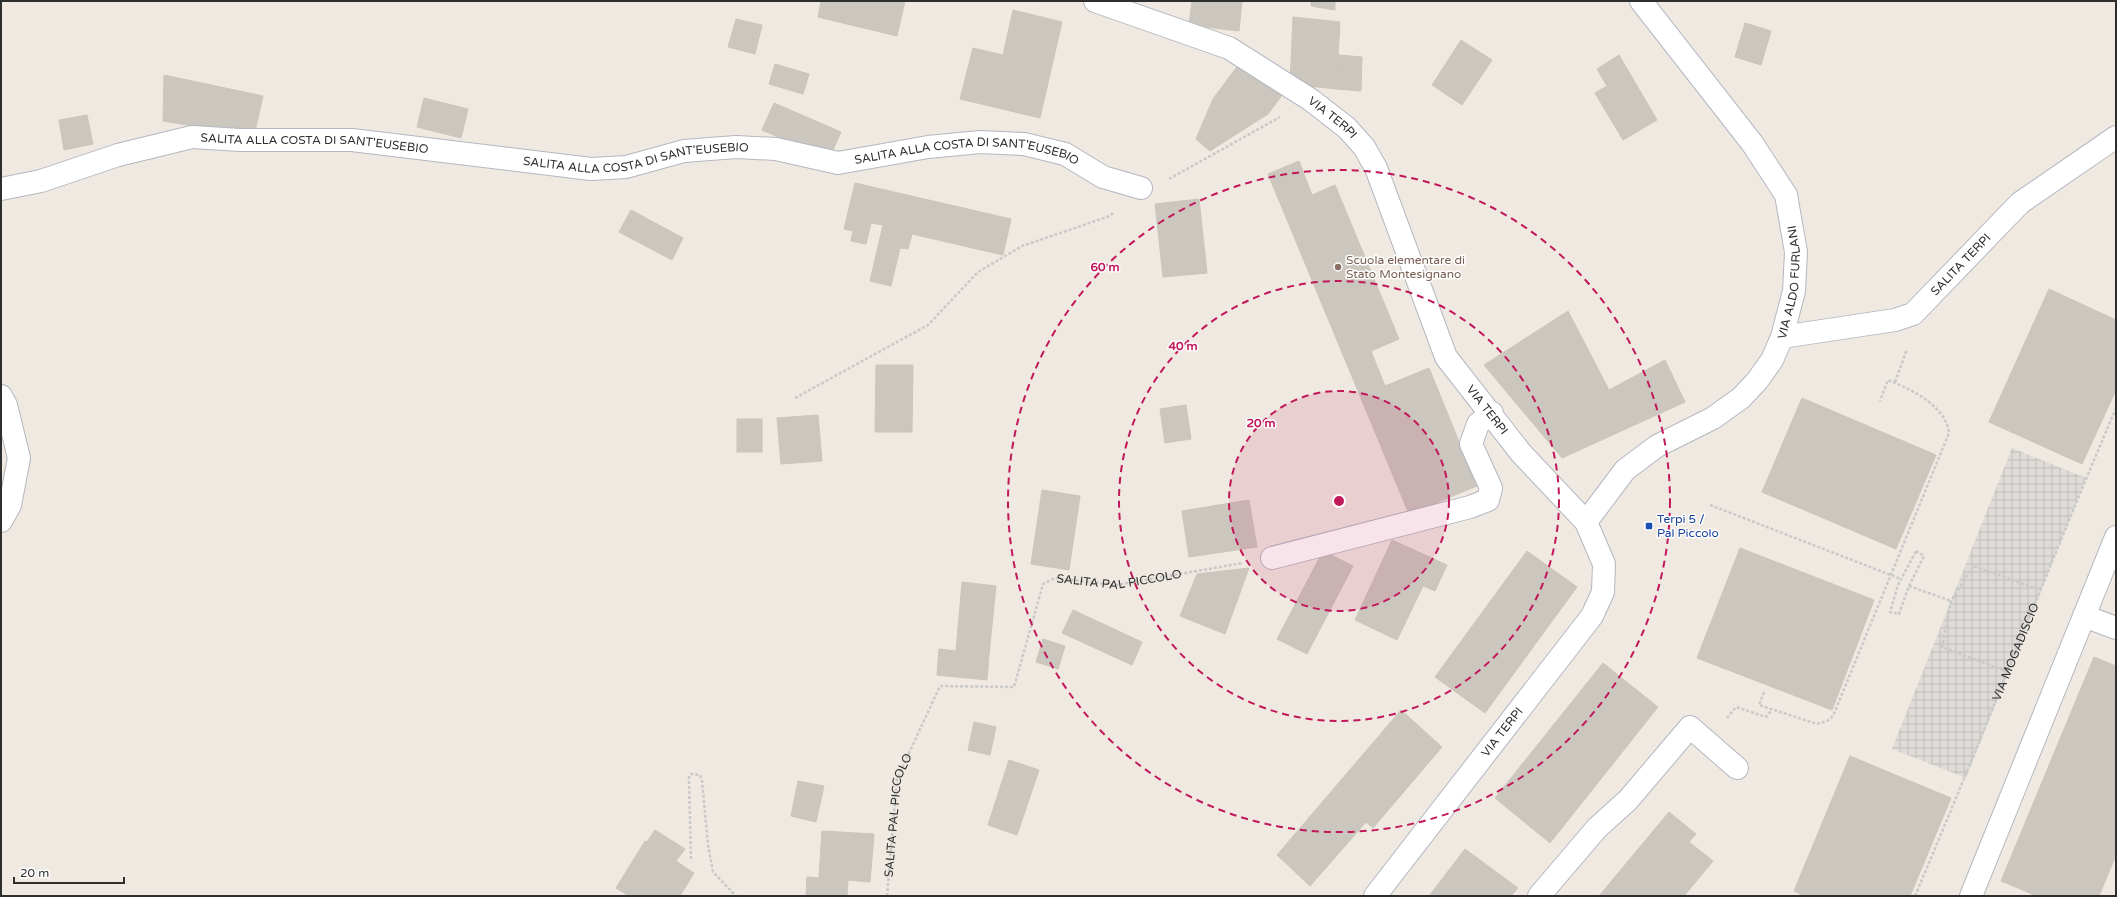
<svg xmlns="http://www.w3.org/2000/svg" width="2117" height="897" viewBox="0 0 2117 897" font-family="'Varela Round',sans-serif">
<defs>
<pattern id="plaza-grid" width="8" height="8" patternUnits="userSpaceOnUse"><rect width="8" height="8" fill="#dfdcd8"/><path d="M0 4h8M4 0v8" fill="none" stroke="#c0bdba"/></pattern>
</defs>
<rect width="100%" height="100%" fill="#efe9e1"/>
<!-- plaza -->
<polygon fill="url(#plaza-grid)" points="2012,448 2086,478 1966,778 1892,749"/>
<!-- building -->
<g fill="#cbc7bf" stroke="#cbc5ba">
<polygon points="821,1 905,1 897,36 818,17"/>
<polygon points="1192,1 1242,1 1239,31 1189,25"/>
<polygon points="1311,1 1335,1 1335,10 1311,6"/>
<polygon points="1013,10 1062,22 1040,118 960,99 973,48 1003,55"/>
<polygon points="1293,17 1340,22 1336,89 1290,84"/>
<polygon points="736,19 762,25 755,54 728,47"/>
<polygon points="1745,23 1771,31 1761,65 1735,57"/>
<polygon points="1461,40 1492,60 1462,105 1432,85"/>
<polygon points="1338,55 1362,57 1361,91 1336,89"/>
<polygon points="1619,55 1657,120 1623,140 1595,93 1607,86 1597,69"/>
<polygon points="775,64 809,74 803,94 769,84"/>
<polygon points="1239,64 1286,90 1268,114 1210,151 1196,139 1213,99"/>
<polygon points="164,75 263,96 254,136 163,121"/>
<polygon points="424,98 468,109 461,138 417,127"/>
<polygon points="774,103 841,132 829,159 762,130"/>
<polygon points="87,115 93,144 64,150 59,120"/>
<polygon points="1299,161 1312,195 1335,185 1399,339 1371,351 1385,386 1429,368 1477,486 1409,514 1268,174"/>
<polygon points="855,183 1011,219 1003,255 912,234 908,249 900,248 891,286 870,281 883,225 871,223 866,244 851,241 853,231 844,229"/>
<polygon points="1199,199 1207,273 1163,277 1155,204"/>
<polygon points="631,210 683,238 672,260 619,232"/>
<polygon points="2049,289 2116,320 2116,390 2082,464 1989,422"/>
<polygon points="1568,311 1609,390 1665,360 1685,402 1562,458 1484,365"/>
<polygon points="876,365 913,365 912,432 875,432"/>
<polygon points="1802,398 1936,455 1896,549 1762,492"/>
<polygon points="1186,405 1191,439 1165,443 1160,409"/>
<polygon points="818,415 822,461 781,464 777,418"/>
<rect x="737" y="419" width="25" height="33"/>
<polygon points="1042,490 1080,496 1069,570 1031,564"/>
<polygon points="1249,500 1257,547 1189,557 1182,511"/>
<polygon points="1392,540 1447,565 1435,591 1423,586 1397,640 1355,620"/>
<polygon points="1740,548 1874,600 1832,710 1697,658"/>
<polygon points="1323,551 1353,566 1307,654 1277,639"/>
<polygon points="1527,551 1577,587 1485,713 1435,677"/>
<polygon points="1249,568 1225,634 1180,616 1197,574"/>
<polygon points="962,582 996,586 989,655 956,651"/>
<polygon points="1073,610 1142,642 1132,665 1062,633"/>
<polygon points="1043,639 1065,646 1058,669 1036,662"/>
<polygon points="939,649 989,655 987,680 937,675"/>
<polygon points="2094,657 2116,666 2116,855 2099,896 2037,896 2001,881"/>
<polygon points="1603,663 1658,707 1550,843 1495,798"/>
<polygon points="1401,710 1442,747 1373,828 1366,822 1310,886 1277,855"/>
<polygon points="974,722 996,727 990,755 968,750"/>
<polygon points="1850,756 1951,798 1910,896 1805,896 1794,891"/>
<polygon points="1009,760 1039,770 1017,835 988,825"/>
<polygon points="798,781 824,786 816,822 791,816"/>
<polygon points="1669,812 1696,834 1689,842 1713,861 1684,896 1599,896"/>
<polygon points="655,830 685,849 676,861 694,873 680,896 629,896 616,888 645,841 647,842"/>
<polygon points="822,831 874,834 870,882 848,880 847,896 806,896 807,877 819,878"/>
<polygon points="1465,849 1518,888 1511,896 1429,896"/>
</g>
<g fill="none" stroke-linecap="round" stroke-linejoin="round">
<!-- minor casing -->
<g stroke="#b4b7c1" stroke-width="24">
<g id="minor">
<path id="s3" d="M1095,1L1229,48L1311,100L1347,128L1364,147L1376,168L1446,357L1521,453L1586,522L1604,564L1603,592L1592,616L1375,896"/>
<path id="s4" d="M1,189L41,181L118,155L192,137L240,140H352L591,169L626,167L684,151L736,147L776,149L838,163L928,147L980,142L1024,144L1065,154L1103,177L1141,188"/>
<path id="s5" d="M1782,337L1895,320L1913,314L2020,203L2116,137"/>
<polyline points="1,396 6,405 19,458 10,505 1,521"/>
<path id="s6" d="M1586,522L1625,470L1657,446L1713,418L1741,398L1757,381L1772,360L1782,337L1794,291L1796,252L1786,195L1752,143L1641,1"/>
<polyline points="1272,558 1470,507 1488,500 1491,488 1471,444 1478,424 1492,413"/>
<polyline points="2084,616 2116,628"/>
<polyline points="1539,896 1597,828 1628,800 1690,727 1737,768"/>
<polyline points="1971,896 2116,537"/>
</g>
</g>
<!-- path -->
<g stroke="#c9c9c9" stroke-width="2.5" stroke-dasharray="3 2" stroke-linecap="butt">
<polyline points="1169,179 1280,117"/>
<polyline points="1895,382 1907,349"/>
<polyline points="795,398 928,325 978,272 1022,246 1110,216 1113,213"/>
<polyline points="1710,505 1901,579"/>
<polygon points="1916,551 1924,556 1909,586 1899,614 1890,612 1898,585"/>
<polyline points="1909,586 1951,601"/>
<polyline points="2008,672 1942,647 1951,601 1973,566 2041,590"/>
<path d="M1764,692L1759,705L1817,724L1827,721L1833,716L1949,433C1946,406 1911,389 1888,380L1880,401"/>
<polyline points="1727,718 1736,707 1766,717 1772,710"/>
<polyline points="691,859 689,777 691,774 700,775 702,780 708,845 713,872 736,896"/>
<path id="s1" d="M887,896L897,779L940,686L1014,687L1043,584L1055,578L1116,585L1243,563"/>
<path id="s2" d="M1915,896C1984,734 2047,570 2116,408"/>
</g>
<!-- minor -->
<use href="#minor" stroke="#fff" stroke-width="22"/>
</g>
<!-- distance rings -->
<circle cx="1339" cy="501" r="110" fill="#c2185b" fill-opacity=".12"/>
<g fill="none" stroke="#c2185b" stroke-width="2" stroke-dasharray="7 5">
<circle cx="1339" cy="501" r="110"/>
<circle cx="1339" cy="501" r="220"/>
<circle cx="1339" cy="501" r="331"/>
</g>
<!-- markers -->
<circle fill="#8d6e63" stroke="#fff" stroke-width="1.5" cx="1338" cy="267" r="4"/>
<rect fill="#1a4fb4" stroke="#fff" stroke-width="1.5" x="1645" y="522" width="8" height="8" rx="2"/>
<g text-anchor="middle" stroke-width="3" stroke-linejoin="round" paint-order="stroke">
<!-- street labels -->
<g font-size="12" fill="#2e2e2e" stroke="#fff">
<text dy="4" stroke="none"><textPath href="#s3" startOffset="267">VIA TERPI</textPath></text>
<text dy="4" stroke="none"><textPath href="#s4" startOffset="321">SALITA ALLA COSTA DI SANT'EUSEBIO</textPath></text>
<text dy="4" stroke="none"><textPath href="#s4" startOffset="645">SALITA ALLA COSTA DI SANT'EUSEBIO</textPath></text>
<text dy="4" stroke="none"><textPath href="#s4" startOffset="981">SALITA ALLA COSTA DI SANT'EUSEBIO</textPath></text>
<text dy="4" stroke="none"><textPath href="#s5" startOffset="202">SALITA TERPI</textPath></text>
<text dy="4" stroke="none"><textPath href="#s6" startOffset="332">VIA ALDO FURLANI</textPath></text>
<text dy="4" stroke="none"><textPath href="#s3" startOffset="603">VIA TERPI</textPath></text>
<text dy="4" stroke="none"><textPath href="#s1" startOffset="479">SALITA PAL PICCOLO</textPath></text>
<text dy="4" stroke="none"><textPath href="#s2" startOffset="264">VIA MOGADISCIO</textPath></text>
<text transform="translate(1502 732) rotate(-52)" y="4">VIA TERPI</text>
<text dy="4" stroke="none"><textPath href="#s1" startOffset="82">SALITA PAL PICCOLO</textPath></text>
</g>
<!-- education labels -->
<g font-size="12" fill="#785e54" stroke="#fff" text-anchor="start">
<text x="1346" y="264">Scuola elementare di<tspan x="1346" dy="14">Stato Montesignano</tspan></text>
</g>
<!-- transit labels -->
<g font-size="12" fill="#164399" stroke="#fff" text-anchor="start">
<text x="1657" y="523">Terpi 5 /<tspan x="1657" dy="14">Pal Piccolo</tspan></text>
</g>
</g>
<circle cx="1339" cy="501" r="6" fill="#c2185b" stroke="#fff" stroke-width="2"/>
<g font-size="12" text-anchor="middle" font-weight="bold" fill="#c2185b" stroke="#fff" stroke-width="3" stroke-linejoin="round" paint-order="stroke">
<text x="1105" y="271">60 m</text>
<text x="1183" y="350">40 m</text>
<text x="1261" y="427">20 m</text>
</g>
<!-- border -->
<rect width="2117" height="897" fill="none" stroke="#2e2e2e" stroke-width="4"/>
<!-- scale -->
<path d="M14 877v6h110v-6" fill="none" stroke="#2e2e2e" stroke-width="2"/>
<text x="20" y="877" font-size="12" fill="#2e2e2e" stroke="#ffffff" stroke-width="3" paint-order="stroke">20 m</text>
</svg>
